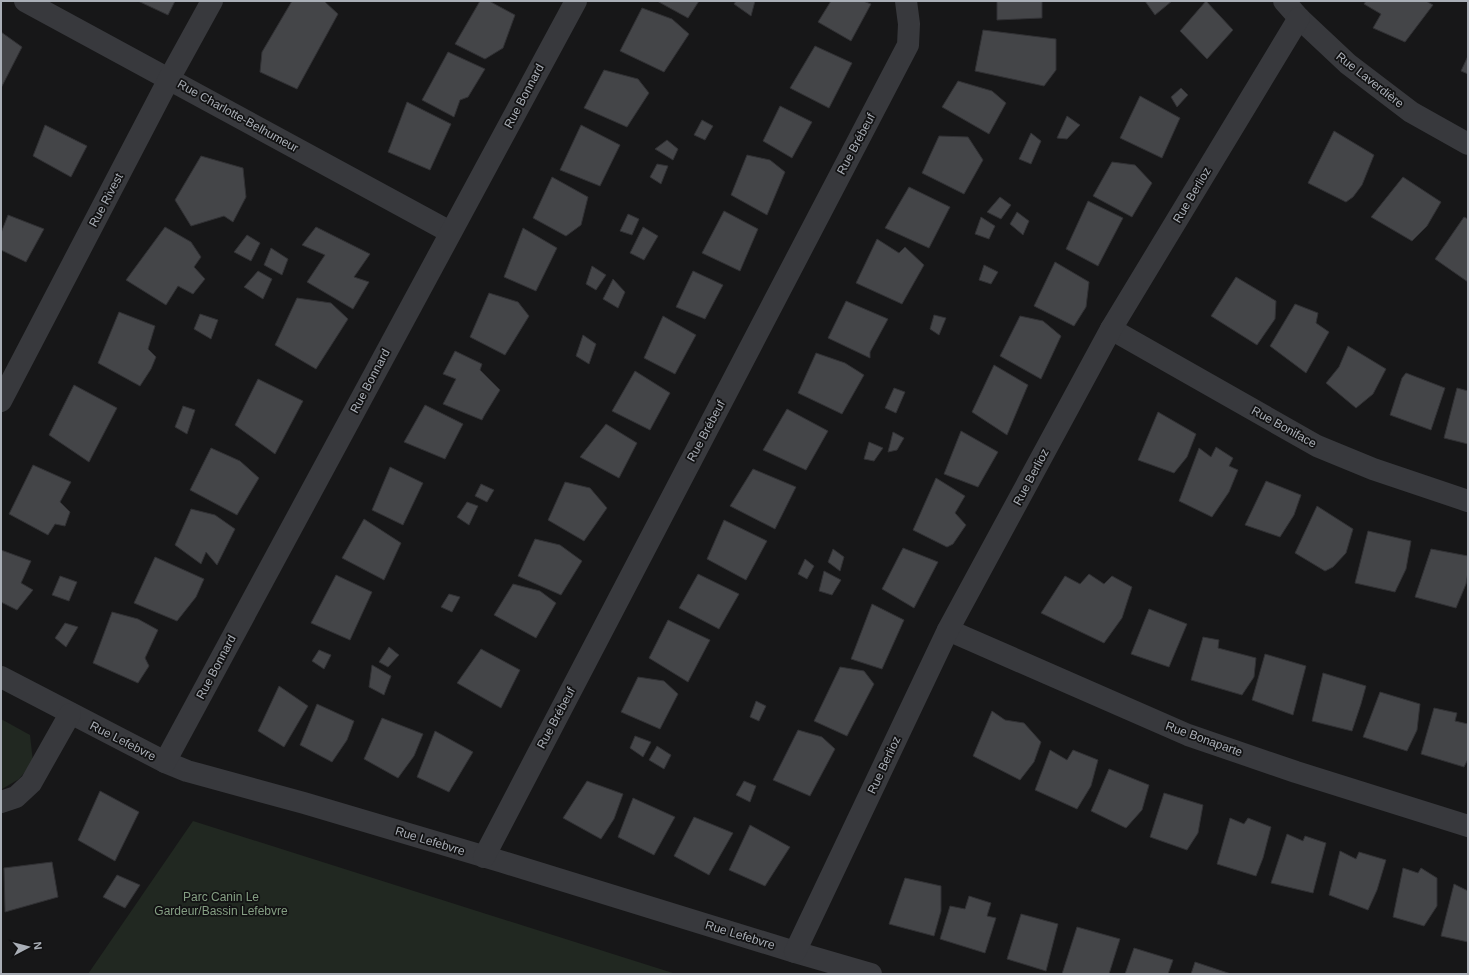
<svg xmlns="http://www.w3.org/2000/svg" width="1469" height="975" viewBox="0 0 1469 975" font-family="Helvetica,sans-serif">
<rect width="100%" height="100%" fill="#171718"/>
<!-- green -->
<g fill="#212821">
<polygon points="1,719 30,735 33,762 19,779 2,789"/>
<polygon points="193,821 676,974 88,974"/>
</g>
<!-- building -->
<g fill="#444548" stroke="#313134">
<polygon points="138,1 175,1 168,15"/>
<polygon points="292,1 324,1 338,14 297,89 260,72 262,52"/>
<polygon points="480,1 489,1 515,15 503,48 485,59 455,44"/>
<polygon points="657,1 699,1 688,18"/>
<polygon points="736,1 755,1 751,16 734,4"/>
<polygon points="831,1 863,1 871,4 851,41 818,22"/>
<polygon points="997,1 1042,1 1042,18 997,20"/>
<polygon points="1145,1 1172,1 1155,15"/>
<polygon points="1206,1 1233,30 1207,59 1180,31"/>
<polygon points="1366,1 1426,1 1433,5 1405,42 1373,28 1381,14 1364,4"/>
<polygon points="642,8 672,19 689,34 664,72 620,51"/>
<polygon points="983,30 1056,39 1056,70 1044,86 975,71"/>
<polygon points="1,32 22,47 1,88"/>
<polygon points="815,46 852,63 829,108 790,88"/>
<polygon points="448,52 485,69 468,97 460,100 454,117 422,100"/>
<polygon points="1468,56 1468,74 1461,71"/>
<polygon points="604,70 638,79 649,93 627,127 584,108"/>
<polygon points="958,81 992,91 1006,103 989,134 942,107"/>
<polygon points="1181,88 1188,95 1177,107 1171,97"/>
<polygon points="1140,96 1180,118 1162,158 1120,138"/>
<polygon points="407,102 451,124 430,170 388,152"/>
<polygon points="780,106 812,122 792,158 763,141"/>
<polygon points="1067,116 1080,125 1067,139 1057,138"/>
<polygon points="702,120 713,126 705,140 694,135"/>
<polygon points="45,125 87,146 71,177 33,156"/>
<polygon points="581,125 620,145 600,186 560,170"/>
<polygon points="1334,131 1374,155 1362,185 1353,197 1346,202 1308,183"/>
<polygon points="1031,133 1041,141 1031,164 1019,159"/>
<polygon points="939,136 968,137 983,160 964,194 922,173"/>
<polygon points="667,140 678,149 673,160 655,149"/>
<polygon points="747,155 770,160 785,172 767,215 731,195"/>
<polygon points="201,156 243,168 246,197 233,222 224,216 191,226 175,200"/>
<polygon points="1112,162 1135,165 1152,183 1132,217 1093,196"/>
<polygon points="657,164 668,166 661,184 650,177"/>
<polygon points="552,177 588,197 581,225 566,236 533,218"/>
<polygon points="1403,177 1441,202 1427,226 1412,241 1371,217"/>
<polygon points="909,187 950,207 929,248 885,228"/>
<polygon points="1000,197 1011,205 1001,219 987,212"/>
<polygon points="1088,201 1123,218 1098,266 1066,249"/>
<polygon points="724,211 758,229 740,271 702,253"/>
<polygon points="1017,212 1029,221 1023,235 1010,224"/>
<polygon points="628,214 639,219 632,235 620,231"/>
<polygon points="8,215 44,229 26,262 1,250 1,233"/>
<polygon points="981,217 995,226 989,239 975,234"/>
<polygon points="1464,217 1468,219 1468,282 1435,259"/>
<polygon points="165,227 191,242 201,257 194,267 205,279 193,294 178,286 166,305 126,280"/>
<polygon points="316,227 370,254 354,277 369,282 353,309 307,282 325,255 302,245"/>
<polygon points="643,227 658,236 644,260 630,253"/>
<polygon points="523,228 557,248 536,291 504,277"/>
<polygon points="247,235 260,243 251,261 234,252"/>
<polygon points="877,239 899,253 905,247 924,265 902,304 856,283"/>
<polygon points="271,248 288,259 282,275 264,265"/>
<polygon points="1055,262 1089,282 1086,307 1074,326 1034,306"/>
<polygon points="984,265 998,272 991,284 979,280"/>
<polygon points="592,266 606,275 596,290 586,284"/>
<polygon points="258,271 272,279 263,299 244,287"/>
<polygon points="693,271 723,285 705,319 676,307"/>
<polygon points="1236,277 1276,301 1275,319 1257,345 1211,316"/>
<polygon points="613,279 625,292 618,308 603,299"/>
<polygon points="489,293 518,302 529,316 505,355 470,337"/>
<polygon points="297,298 331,303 348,319 316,369 275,345"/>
<polygon points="846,301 888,319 870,352 870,358 828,338"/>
<polygon points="1295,304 1318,313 1316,323 1329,332 1306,373 1270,346"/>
<polygon points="119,312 155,326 148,349 156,357 151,369 140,386 98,363"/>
<polygon points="200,314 218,320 211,339 194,329"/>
<polygon points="934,315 946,318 939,335 930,329"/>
<polygon points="663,316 696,335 675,374 644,358"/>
<polygon points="1020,316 1043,321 1061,336 1041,379 1000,356"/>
<polygon points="583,335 596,344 589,364 576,356"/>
<polygon points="1348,346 1386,369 1373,394 1356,408 1326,383 1339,367"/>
<polygon points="455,351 482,364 480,370 500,390 484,416 482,420 443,404 456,379 443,374"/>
<polygon points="816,353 845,363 864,375 842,414 798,393"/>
<polygon points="994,365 1028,385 1007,435 972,412"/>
<polygon points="635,371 670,393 650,430 612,411"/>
<polygon points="1406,373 1445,388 1431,430 1390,415 1402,378"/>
<polygon points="258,379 303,401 275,454 235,425"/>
<polygon points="74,385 117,408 89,462 49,435"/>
<polygon points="894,388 905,392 896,413 885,408"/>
<polygon points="1457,388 1468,391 1468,444 1444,438"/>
<polygon points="425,405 463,424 445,459 404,442"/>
<polygon points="183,406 195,410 187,434 175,427"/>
<polygon points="787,409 828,431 806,470 763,450"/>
<polygon points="1158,412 1196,434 1187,457 1174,473 1138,460"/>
<polygon points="606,424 637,443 619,478 580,457"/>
<polygon points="961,431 998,452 978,487 944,474"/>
<polygon points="893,432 904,438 897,450 888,452"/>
<polygon points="869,442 883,448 874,461 864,459"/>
<polygon points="1216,447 1233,458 1229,466 1238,470 1229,492 1212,517 1179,501 1199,448 1211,457"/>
<polygon points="211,448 240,461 259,478 237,515 190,490"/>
<polygon points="33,465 71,482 60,502 70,512 65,526 55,524 48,535 9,514"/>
<polygon points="390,467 423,483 403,525 372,510"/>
<polygon points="753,469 796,487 775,529 730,506"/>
<polygon points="936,478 965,496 955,513 966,525 953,544 947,547 913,530"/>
<polygon points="1266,481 1301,495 1294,515 1280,537 1245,525"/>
<polygon points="565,482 590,488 607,508 584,541 548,520"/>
<polygon points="481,484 494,490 487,502 475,496"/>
<polygon points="467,502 478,506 469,525 457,517"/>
<polygon points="1317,506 1353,529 1346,553 1333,567 1325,571 1295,553"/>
<polygon points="191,509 215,515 235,529 217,565 206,552 201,564 175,545"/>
<polygon points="364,519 401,543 384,580 342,558"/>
<polygon points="724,520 767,541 746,580 707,559"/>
<polygon points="1368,531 1411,541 1406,569 1395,592 1355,583"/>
<polygon points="535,539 560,545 582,561 561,595 518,576"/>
<polygon points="903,548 938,562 914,608 882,589"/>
<polygon points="833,549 844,557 840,571 828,562"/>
<polygon points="1431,549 1468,556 1468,572 1466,584 1456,608 1415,597"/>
<polygon points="1,550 31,561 21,583 33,590 17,610 1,602"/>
<polygon points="155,557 204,579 196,597 177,621 134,603"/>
<polygon points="805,559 814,566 807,579 798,574"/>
<polygon points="824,571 841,580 832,595 819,591"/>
<polygon points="698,574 739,594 719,629 679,608"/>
<polygon points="1089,574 1104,584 1112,576 1132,587 1122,618 1104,643 1041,613 1065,576 1080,584"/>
<polygon points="336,575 372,592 350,640 311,623"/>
<polygon points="60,576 77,582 69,601 52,595"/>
<polygon points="513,584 540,591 556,603 536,638 494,615"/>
<polygon points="449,594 460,597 452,612 441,607"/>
<polygon points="872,604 904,620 882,669 851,659"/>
<polygon points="1149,609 1187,624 1169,667 1131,654"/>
<polygon points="112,612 138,619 158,630 145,658 149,666 138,683 93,663"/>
<polygon points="668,620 710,640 688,682 649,658"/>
<polygon points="65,623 78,627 66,647 55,638"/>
<polygon points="1203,637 1219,640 1218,648 1256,658 1254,677 1242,695 1191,680"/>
<polygon points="389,647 399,655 388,667 379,662"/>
<polygon points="481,649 520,670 501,708 457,683"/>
<polygon points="319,650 331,655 324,669 312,661"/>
<polygon points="1265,654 1306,666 1293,715 1252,700"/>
<polygon points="372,665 391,676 384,695 369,687"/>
<polygon points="840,667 864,671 874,684 847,736 814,721"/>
<polygon points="1323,673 1366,686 1361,704 1352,731 1312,721"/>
<polygon points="638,677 664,681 678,694 660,729 621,712"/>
<polygon points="279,686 308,706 284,747 258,731"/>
<polygon points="1380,692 1420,704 1417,730 1407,751 1363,737"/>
<polygon points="756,701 766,706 759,721 750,717"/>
<polygon points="317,704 354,721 347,740 332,762 300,745"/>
<polygon points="1434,708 1457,713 1455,721 1468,724 1468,759 1464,767 1421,754"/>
<polygon points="992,711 1005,720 1024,723 1041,742 1034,762 1020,780 973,756"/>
<polygon points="382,718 423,734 414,756 398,778 364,759"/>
<polygon points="798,730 822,737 835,749 810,796 773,780"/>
<polygon points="435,731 473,752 449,792 417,777"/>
<polygon points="635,736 651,742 643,757 630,748"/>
<polygon points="657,746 671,755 664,769 649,760"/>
<polygon points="1050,750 1067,760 1073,750 1098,760 1091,786 1077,809 1035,790"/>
<polygon points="1109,769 1149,785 1142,810 1126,828 1091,811"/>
<polygon points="587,781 623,794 614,819 601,839 563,818"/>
<polygon points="744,781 756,786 750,802 736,795"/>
<polygon points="100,791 139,812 115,861 78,840"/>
<polygon points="1164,793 1203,805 1198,833 1187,850 1150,837"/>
<polygon points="633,798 675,817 654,855 618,837"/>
<polygon points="694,817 733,833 709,875 674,856"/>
<polygon points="1230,818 1244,824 1248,818 1271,827 1263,858 1256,876 1217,864"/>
<polygon points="750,825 790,847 765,886 729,870"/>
<polygon points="1287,834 1303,841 1305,836 1326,843 1313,893 1271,883"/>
<polygon points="1340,851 1356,859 1359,852 1386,860 1377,890 1368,910 1329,895"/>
<polygon points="52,862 58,897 5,912 4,868"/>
<polygon points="1403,868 1418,873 1421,868 1437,878 1437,906 1424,926 1393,917"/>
<polygon points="117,875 140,885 125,908 103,897"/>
<polygon points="905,878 941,886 941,911 934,936 889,924"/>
<polygon points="1454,884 1468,891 1468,942 1441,936"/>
<polygon points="969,896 991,903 987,916 996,918 985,953 940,939 950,906 965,909"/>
<polygon points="1021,914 1058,924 1046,971 1007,959"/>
<polygon points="1077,927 1120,939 1109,974 1062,974"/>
<polygon points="1134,948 1173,960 1168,974 1125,974"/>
<polygon points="1195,962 1231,974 1191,974"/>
</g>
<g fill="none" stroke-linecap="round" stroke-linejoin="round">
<!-- minor -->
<g stroke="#38393d" stroke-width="22">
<polyline points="25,1 450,232"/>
<polyline points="1284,1 1299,18 1348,64 1411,112 1468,144"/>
<polyline points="1111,329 1317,446 1373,469 1468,501"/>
<polyline points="1,401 169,79 212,1"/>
<polyline points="948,630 1188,735 1296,772 1468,826"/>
<polyline points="1,677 165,762 187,771 304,803 503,862 795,952 871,974"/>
<polyline points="165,762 576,1"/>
<polyline points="1,802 16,797 31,783 70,714"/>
<polyline points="484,857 908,45 909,24 906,1"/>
<polyline points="795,952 948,630 1111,329 1299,18"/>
</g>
</g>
<g text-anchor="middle" stroke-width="3.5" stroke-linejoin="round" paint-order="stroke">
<!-- street labels -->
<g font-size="12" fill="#aaafb7" stroke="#121213">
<text transform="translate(1370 80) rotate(38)" y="4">Rue Laverdière</text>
<text transform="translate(524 96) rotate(-62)" y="4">Rue Bonnard</text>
<text transform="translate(238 116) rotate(29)" y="4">Rue Charlotte-Belhumeur</text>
<text transform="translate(856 144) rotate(-62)" y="4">Rue Brébeuf</text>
<text transform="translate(1192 195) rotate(-59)" y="4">Rue Berlioz</text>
<text transform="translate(106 200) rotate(-62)" y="4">Rue Rivest</text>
<text transform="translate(370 381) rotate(-62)" y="4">Rue Bonnard</text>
<text transform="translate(1284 427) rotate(29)" y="4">Rue Boniface</text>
<text transform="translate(706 431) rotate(-62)" y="4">Rue Brébeuf</text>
<text transform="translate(1031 477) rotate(-62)" y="4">Rue Berlioz</text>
<text transform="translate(216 667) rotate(-62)" y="4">Rue Bonnard</text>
<text transform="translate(556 718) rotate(-62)" y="4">Rue Brébeuf</text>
<text transform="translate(1204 739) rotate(20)" y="4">Rue Bonaparte</text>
<text transform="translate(123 741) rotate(27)" y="4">Rue Lefebvre</text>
<text transform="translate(884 765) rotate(-65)" y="4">Rue Berlioz</text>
<text transform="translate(430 841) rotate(17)" y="4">Rue Lefebvre</text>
<text transform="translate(740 935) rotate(17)" y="4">Rue Lefebvre</text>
</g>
<!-- park labels -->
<g font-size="12" fill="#859f83" stroke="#121213">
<text x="221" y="901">Parc Canin Le<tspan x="221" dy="14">Gardeur/Bassin Lefebvre</tspan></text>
</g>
</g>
<!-- border -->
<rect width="1469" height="975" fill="none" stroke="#aaafb7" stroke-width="4"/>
<!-- north arrow -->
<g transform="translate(28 947) rotate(83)" stroke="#121213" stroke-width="3" paint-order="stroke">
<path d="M0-3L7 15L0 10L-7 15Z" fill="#aaafb7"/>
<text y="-6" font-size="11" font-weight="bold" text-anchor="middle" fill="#aaafb7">N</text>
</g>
</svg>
